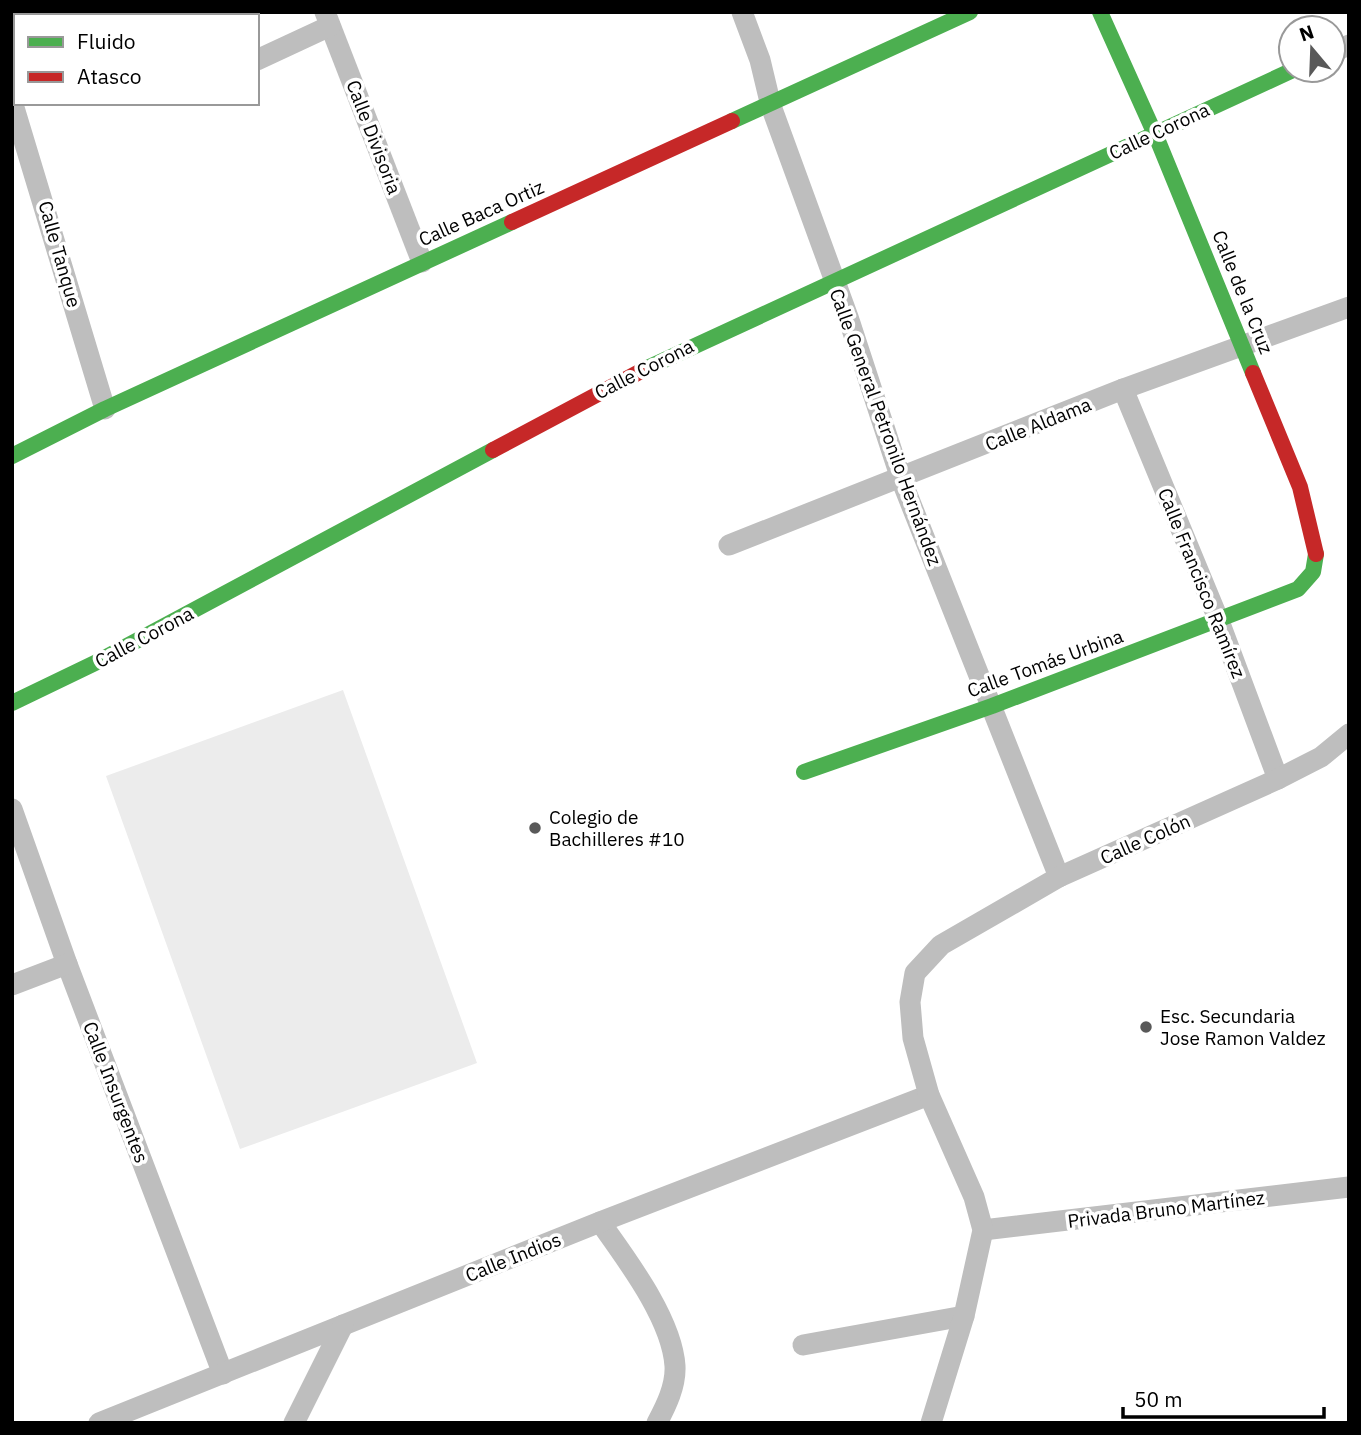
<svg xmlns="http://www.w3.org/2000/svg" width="1361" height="1435" viewBox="0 0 1361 1435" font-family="'IBM Plex Sans',sans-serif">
<rect width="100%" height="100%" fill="#fff"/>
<!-- green -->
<polygon fill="#ececec" points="343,690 477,1063 240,1149 106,776"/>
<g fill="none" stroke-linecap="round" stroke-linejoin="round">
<!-- street -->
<g stroke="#bebebe" stroke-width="21">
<polyline points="325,12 422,262"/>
<polyline points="742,12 760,60 771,106 848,317 901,479 1059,877"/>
<polyline points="59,16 67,12"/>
<polyline points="12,36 16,34"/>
<polyline points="1333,52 1349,45"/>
<polyline points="257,60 330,26"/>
<polyline points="12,101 105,409"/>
<polyline points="1123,389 1219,621 1278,779"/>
<polyline points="729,545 1123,389 1349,307"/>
<polyline points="12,809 67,964 223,1374"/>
<polyline points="12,985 67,964"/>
<path d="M600,1222C627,1260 672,1319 675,1366C676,1386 666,1406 657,1423"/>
<polyline points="983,1230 1349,1187"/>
<polyline points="803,1345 964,1316"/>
<polyline points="99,1423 600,1222 929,1095"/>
<polyline points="294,1423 343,1325"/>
<polyline points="931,1423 964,1316 983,1230 974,1197 929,1095 913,1038 910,1002 915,973 941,945 1059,877 1278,779 1321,757 1349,734"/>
</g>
<!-- fast -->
<g stroke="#4caf50" stroke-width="16">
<polyline points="1100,12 1158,141 1253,373"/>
<polyline points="732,121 970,12"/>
<polyline points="645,369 1293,70"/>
<polyline points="12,456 105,409 512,222"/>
<polyline points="12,703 95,663 493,450"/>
<polyline points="804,772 992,706 1298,589 1313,572 1316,554"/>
</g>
<!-- jam -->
<g stroke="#c62828" stroke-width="16">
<polyline points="512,222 732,121"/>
<polyline points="1253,373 1300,487 1316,554"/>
<polyline points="493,450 645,369"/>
</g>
</g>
<!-- markers -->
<g fill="#595959" stroke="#fff" stroke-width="2.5">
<circle cx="535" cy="828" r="7"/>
<circle cx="1146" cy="1027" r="7"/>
</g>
<g text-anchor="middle" stroke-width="7" stroke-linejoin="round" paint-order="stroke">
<!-- street labels -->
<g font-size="19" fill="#000" stroke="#fff">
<text transform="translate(1159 131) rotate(-25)" y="7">Calle Corona</text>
<text transform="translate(374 137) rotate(69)" y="7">Calle Divisoria</text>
<text transform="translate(481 213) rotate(-24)" y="7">Calle Baca Ortiz</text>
<text transform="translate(60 254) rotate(74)" y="7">Calle Tanque</text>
<text transform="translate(1243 292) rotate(68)" y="7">Calle de la Cruz</text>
<text transform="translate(644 369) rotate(-27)" y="7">Calle Corona</text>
<text transform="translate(1038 424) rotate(-22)" y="7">Calle Aldama</text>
<text transform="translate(886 427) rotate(70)" y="7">Calle General Petronilo Hernández</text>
<text transform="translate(1202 583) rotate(68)" y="7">Calle Francisco Ramírez</text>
<text transform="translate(144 637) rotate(-28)" y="7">Calle Corona</text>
<text transform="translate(1045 663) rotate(-20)" y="7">Calle Tomás Urbina</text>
<text transform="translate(1145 839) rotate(-24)" y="7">Calle Colón</text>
<text transform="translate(116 1092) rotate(69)" y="7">Calle Insurgentes</text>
<text transform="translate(1166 1209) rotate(-7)" y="7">Privada Bruno Martínez</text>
<text transform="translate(513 1257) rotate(-22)" y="7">Calle Indios</text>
</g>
<!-- poi labels -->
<g font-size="19" fill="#000" stroke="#fff" text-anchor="start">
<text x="549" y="824">Colegio de<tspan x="549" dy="22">Bachilleres #10</tspan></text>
<text x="1160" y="1023">Esc. Secundaria<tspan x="1160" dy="22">Jose Ramon Valdez</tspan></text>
</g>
</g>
<!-- border -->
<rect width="1361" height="1435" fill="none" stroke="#000000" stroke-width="28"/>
<!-- legend -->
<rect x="14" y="14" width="245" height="91" fill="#ffffff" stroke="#999999" stroke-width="2"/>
<rect x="28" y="37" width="35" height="10" fill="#4caf50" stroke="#999999" stroke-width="2"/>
<text x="77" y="49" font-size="21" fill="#000000">Fluido</text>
<rect x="28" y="72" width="35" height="10" fill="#c62828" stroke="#999999" stroke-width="2"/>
<text x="77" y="84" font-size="21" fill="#000000">Atasco</text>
<!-- north arrow -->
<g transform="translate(1312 49) rotate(341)"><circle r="33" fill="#ffffff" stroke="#999999" stroke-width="2"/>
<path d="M0-5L12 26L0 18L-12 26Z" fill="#595959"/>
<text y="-10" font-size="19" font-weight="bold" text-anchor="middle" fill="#000000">N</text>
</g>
<!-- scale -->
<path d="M1123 1407v10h201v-10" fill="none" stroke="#000000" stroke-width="3.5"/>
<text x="1134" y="1407" font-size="21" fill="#000000" stroke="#ffffff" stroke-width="5" paint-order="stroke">50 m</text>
</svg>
